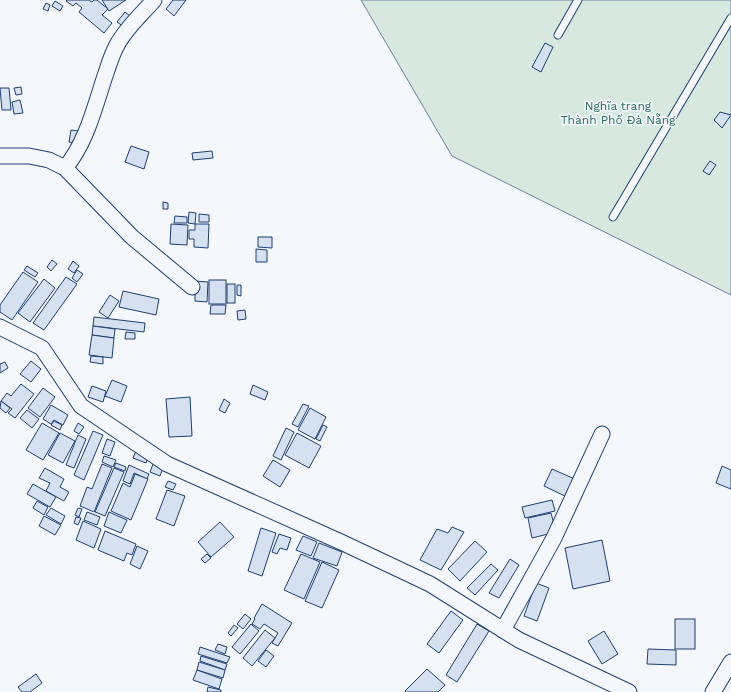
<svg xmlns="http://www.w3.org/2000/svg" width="731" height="692" viewBox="0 0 731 692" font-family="'Work Sans',sans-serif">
<rect width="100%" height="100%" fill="#f4f7fb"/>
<!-- green -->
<polygon fill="#d7e8df" stroke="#687fa3" points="361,0 731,0 731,295 452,156"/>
<!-- building -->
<g fill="#d5e0f0" stroke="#1d3f73">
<polygon points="67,0 89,0 92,2 94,0 97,0 108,9 102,15 112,23 104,33 79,12 82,8 76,3 73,6 66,1"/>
<polygon points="102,0 126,0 109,11"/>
<polygon points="173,0 186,0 174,16 166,9"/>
<polygon points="55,1 63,6 60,11 52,6"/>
<polygon points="46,3 50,5 48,11 43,9"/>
<polygon points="125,12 135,20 127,29 117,22"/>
<polygon points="545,43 553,47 541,72 532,67"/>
<polygon points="21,87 22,94 16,95 14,88"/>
<polygon points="0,88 9,88 11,110 2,110"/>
<polygon points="20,100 23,113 14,114 12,102"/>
<polygon points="720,112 731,115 722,128 714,120"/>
<polygon points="71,130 79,131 76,143 69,142"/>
<polygon points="131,146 149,152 144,169 125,162"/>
<polygon points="212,151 213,158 193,160 192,153"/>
<polygon points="710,161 716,165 709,175 703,171"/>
<polygon points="163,202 168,203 168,209 163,209"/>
<polygon points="189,212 196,213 195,224 188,223"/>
<polygon points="199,214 209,215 209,222 199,222"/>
<polygon points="175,216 187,217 187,223 174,223"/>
<polygon points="171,224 188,225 187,245 170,244"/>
<polygon points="195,224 209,224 208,248 194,247 194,239 189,239 189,230 195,230"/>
<polygon points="258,237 272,237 272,248 258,247"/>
<polygon points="256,249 267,250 267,262 256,262"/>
<polygon points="52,260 57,264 51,271 47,267"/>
<polygon points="73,261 79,266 74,273 68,269"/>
<polygon points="27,266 38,273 35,277 24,270"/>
<polygon points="77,270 83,274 77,282 72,278"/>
<polygon points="23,272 38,282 12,320 0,312 0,305"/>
<polygon points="66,277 77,284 44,330 33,323"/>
<polygon points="44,279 55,288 30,322 18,313"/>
<rect x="209" y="280" width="17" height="24"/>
<polygon points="195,281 208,282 207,302 195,301"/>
<rect x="227" y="284" width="8" height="19"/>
<polygon points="237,285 241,285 241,296 237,295"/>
<polygon points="123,291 159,299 156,315 119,307"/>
<polygon points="110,295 119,301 108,318 99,312"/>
<polygon points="211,305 226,305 225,314 210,314"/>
<polygon points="245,310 246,319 238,320 237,311"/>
<polygon points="94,317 145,323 144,332 93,326"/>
<polygon points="93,326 115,329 114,338 92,335"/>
<polygon points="126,332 135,333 135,339 125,339"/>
<polygon points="92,335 114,338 112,358 89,355"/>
<polygon points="91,356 103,357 103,364 90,362"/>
<polygon points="31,361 41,369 31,382 20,374"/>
<polygon points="5,362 8,368 0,373 0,364"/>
<polygon points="112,380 127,386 121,402 105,396"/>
<polygon points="21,384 34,394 15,418 8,413 12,409 1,401 7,393 11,396"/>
<polygon points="253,385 268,392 265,400 250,394"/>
<polygon points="92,386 106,391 103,402 88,397"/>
<polygon points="43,388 55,397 40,417 28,408"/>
<polygon points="190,397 192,436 169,437 166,399"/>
<polygon points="224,399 230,403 225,413 219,410"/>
<polygon points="1,401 10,408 6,413 0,408"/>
<polygon points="303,404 309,406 298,427 292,424"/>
<polygon points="51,405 68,415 63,425 54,420 51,424 43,419"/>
<polygon points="310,408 326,417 315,439 298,430"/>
<polygon points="27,410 39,419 32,428 20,418"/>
<polygon points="54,421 62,425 60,430 51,425"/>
<polygon points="42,423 59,433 43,460 26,450"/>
<polygon points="78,423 84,427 79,434 74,431"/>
<polygon points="323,425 327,427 320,441 316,439"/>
<polygon points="286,428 294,432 281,460 273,456"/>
<polygon points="93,431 103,435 84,480 74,475"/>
<polygon points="60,433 75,441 63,463 48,455"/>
<polygon points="297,433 321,446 309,468 285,455"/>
<polygon points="78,435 86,439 74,468 66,465"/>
<polygon points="107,439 115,442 110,456 102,453"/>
<polygon points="136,451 149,456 146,463 133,458"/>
<polygon points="104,456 116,460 113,467 102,462"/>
<polygon points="273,460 290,470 280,487 263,476"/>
<polygon points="116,463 126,467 125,471 114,467"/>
<polygon points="102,464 112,468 94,512 80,506 87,487 92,489"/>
<polygon points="153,464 163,468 160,476 150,472"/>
<polygon points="129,465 149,474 147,479 134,473 130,484 123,481"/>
<polygon points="722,466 731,470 731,489 716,483"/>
<polygon points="45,468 64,479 60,487 69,492 64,501 46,491 50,483 39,478"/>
<polygon points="114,468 124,472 105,516 95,512"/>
<polygon points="552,469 577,480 569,498 544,486"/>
<polygon points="135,474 148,479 131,520 111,511 123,483 130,487"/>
<polygon points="168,481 176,484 173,490 165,487"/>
<polygon points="33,484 56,497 50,507 27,494"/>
<polygon points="167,490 185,496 174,526 156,519"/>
<polygon points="552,500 555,511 525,518 522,507"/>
<polygon points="37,501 48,507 44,515 33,508"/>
<polygon points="51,508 65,516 61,524 46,515"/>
<polygon points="78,508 82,509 79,517 75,515"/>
<polygon points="87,512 100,517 97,525 84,520"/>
<polygon points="109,512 127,520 121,533 104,526"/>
<polygon points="551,513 556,532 532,538 528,518"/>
<polygon points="44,516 61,525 55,535 39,526"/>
<polygon points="76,517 81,518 78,525 74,523"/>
<polygon points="83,521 101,529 94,548 76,540"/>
<polygon points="220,522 234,537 211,557 198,542"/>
<polygon points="452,527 464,532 441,570 420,560 437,529 448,533"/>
<polygon points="261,528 276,533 262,576 248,571"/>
<polygon points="105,531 136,544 132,555 127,553 124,561 98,550"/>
<polygon points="279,534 291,538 287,550 280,548 277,554 272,552"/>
<polygon points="303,536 317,542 311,556 296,550"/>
<polygon points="602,540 610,581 573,589 565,548"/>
<polygon points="475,541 487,552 460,581 448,569"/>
<polygon points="319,543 342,552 337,566 313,558"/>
<polygon points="137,546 148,551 140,569 130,564"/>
<polygon points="207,554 211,558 205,563 201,559"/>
<polygon points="301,554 320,562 304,599 284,590"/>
<polygon points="510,559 519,565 499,598 489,593"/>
<polygon points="322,562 339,570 322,608 305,601"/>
<polygon points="491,564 498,570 475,595 467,588"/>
<polygon points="536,583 549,588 537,621 524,616"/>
<polygon points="262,604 292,623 278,646 272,643 278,633 264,624 260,629 252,624 255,619 254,618"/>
<polygon points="451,611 463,620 439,653 427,644"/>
<polygon points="245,614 251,619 243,629 237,624"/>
<rect x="675" y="619" width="20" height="30"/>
<polygon points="251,624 259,631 240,654 232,647"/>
<polygon points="477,624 489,631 457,682 446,675"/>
<polygon points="234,625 238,628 231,636 228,633"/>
<polygon points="265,630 275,638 252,666 243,658"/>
<polygon points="604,631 618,654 602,664 588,641"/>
<polygon points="218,644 227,647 225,654 215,650"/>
<polygon points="200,647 230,657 227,663 198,654"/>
<polygon points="648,649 676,650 676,665 647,664"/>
<polygon points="266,650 274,656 266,667 258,661"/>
<polygon points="201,656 227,664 225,670 200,661"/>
<polygon points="199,662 225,670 223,678 197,670"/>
<polygon points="427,669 445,685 438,692 406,692 405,691"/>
<polygon points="197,670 222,679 219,689 193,680"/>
<polygon points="36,674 42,683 30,692 22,692 18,687"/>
<polygon points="208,687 221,690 221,692 207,692"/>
</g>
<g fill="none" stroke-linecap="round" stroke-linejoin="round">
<!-- service casing -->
<g stroke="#1d3f73" stroke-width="9">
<g id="service">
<polyline points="558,35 578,0"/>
<polyline points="613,217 731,18"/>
</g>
</g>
<!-- minor casing -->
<g stroke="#1d3f73" stroke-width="17">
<g id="minor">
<polyline points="0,156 29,156 49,160 65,168 132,237 192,287"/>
<path d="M65,168C87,142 95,105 106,73C109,64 112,54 117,45C126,28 142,14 154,0"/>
<polyline points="0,327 42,348 81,406 167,464 341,542 430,584 519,640 629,692"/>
<polyline points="503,630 554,538 602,434"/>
<polyline points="713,692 731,662"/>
</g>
</g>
<!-- service -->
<use href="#service" stroke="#f4f7fb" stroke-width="7"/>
<!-- minor -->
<use href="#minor" stroke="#f4f7fb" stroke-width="15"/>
</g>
<g text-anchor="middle" stroke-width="3" stroke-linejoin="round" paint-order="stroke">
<!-- park labels -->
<g font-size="12" fill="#2c6c60" stroke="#f4f7fb">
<text x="618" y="110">Nghĩa trang<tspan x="618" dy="14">Thành Phố Đà Nẵng</tspan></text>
</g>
</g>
</svg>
